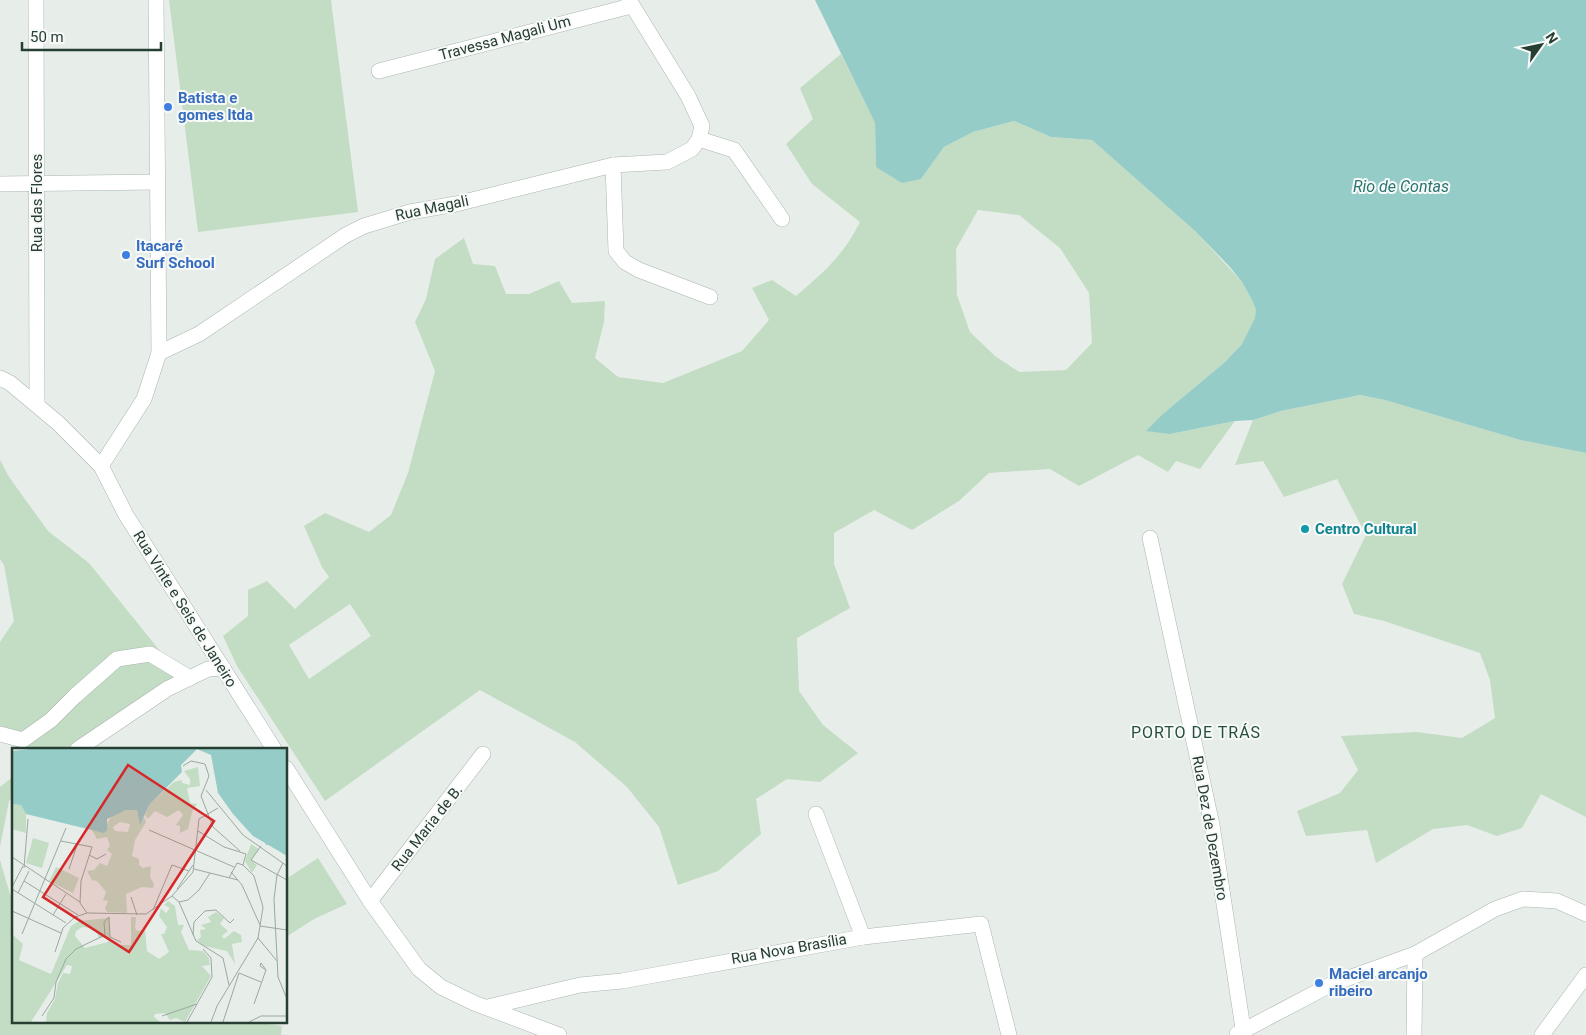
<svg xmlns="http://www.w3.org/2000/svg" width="1586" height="1035" viewBox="0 0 1586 1035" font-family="Roboto,sans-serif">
<rect width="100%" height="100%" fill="#e7eee9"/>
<!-- green -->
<g fill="#c3dcc4" fill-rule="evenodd">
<polygon points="169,0 331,0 358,212 198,232"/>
<path d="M841,54L875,123L876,167L921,179L944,147L973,132L1014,121L1051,137L1092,140L1195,231L1242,282L1252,300L1256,310V318L1242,344L1225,362L1164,413L1170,434L1235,421L1200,469L1176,461L1168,472L1138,455L1079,486L1050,469L989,473L959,501L912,530L874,510L834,533V564L850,608L797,638L799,691L823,725L858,753L820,782L787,779L756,799L761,834L718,871L678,885L659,827L627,787L575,742L480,690L325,801L237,666L223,636L248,616V590L267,581L295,609L329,577L322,567L304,526L325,513L369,532L391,515L408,473L435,371L415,322L426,299L435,259L464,238L473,264L495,266L506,294H529L559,281L572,303L605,301L604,322L595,358L618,377L663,383L742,351L769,320L752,288L772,280L796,296C824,272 843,256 860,222L812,184L786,144L813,119L800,88ZM978,210L1019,215L1060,248L1089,293L1092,343L1066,370L1019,372L995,356L970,332L957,295L956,249ZM350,604L371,636L309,679L289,645Z"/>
<polygon points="1360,395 1385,400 1520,440 1586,453 1586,817 1541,794 1522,828 1497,836 1467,825 1433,829 1376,863 1367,830 1306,836 1297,811 1340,793 1358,770 1341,736 1417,732 1462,738 1495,718 1490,680 1480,653 1384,621 1354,614 1342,584 1366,535 1337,479 1284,497 1263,461 1235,465 1253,420 1281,411"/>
<polygon points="0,460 9,477 48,531 89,563 181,677 68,749 18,749 0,728 0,642 14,621 4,565 0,559"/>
<polygon points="14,776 14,796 9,801 0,847 0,787"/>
<polygon points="318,858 347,904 314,919 286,937 286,879"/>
<polygon points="0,860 14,908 14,1021 244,1021 282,1026 281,1035 0,1035"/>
</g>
<!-- water -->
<polygon fill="#96ccc8" points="815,0 1586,0 1586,453 1520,440 1385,400 1360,395 1281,411 1253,420 1235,421 1170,434 1146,431 1164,413 1225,362 1242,344 1255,318 1256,310 1252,300 1242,282 1229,266 1195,231 1092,140 1051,137 1014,121 973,132 944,147 921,179 902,183 876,167 875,123"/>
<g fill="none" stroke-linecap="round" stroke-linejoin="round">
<!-- street casing -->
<g stroke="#aab6af" stroke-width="16">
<g id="street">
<polyline points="36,0 37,405"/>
<polyline points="156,0 159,353"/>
<polyline points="379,71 631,6"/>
<polyline points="699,139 734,150 782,219"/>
<polyline points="613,165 616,251 625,262 639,270 710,297"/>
<polyline points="0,184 156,182"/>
<polyline points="0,378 10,383 58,423 101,466 126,515 274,749"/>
<polyline points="101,466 144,399 159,353 199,334 346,235 364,226 410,212 456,204 613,165 667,162 692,149 699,139 702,126 688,96 629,0"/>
<polyline points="1150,538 1212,825 1244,1035"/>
<polyline points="0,734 23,740 51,720 75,696 117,659 150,654 190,678"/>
<polyline points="78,749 167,689 208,669 223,668"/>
<polyline points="286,768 370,901 419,969 441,987 474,1003 559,1035"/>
<polyline points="816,814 863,937"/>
<polyline points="370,901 483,754"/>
<polyline points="488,1007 580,985 622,981 863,937 981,924 1009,1035"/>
<polyline points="1237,1034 1332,984 1415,954 1495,909 1523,899 1557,901 1586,914"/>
<polyline points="1414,1035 1415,954"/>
<polyline points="1542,1035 1586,975"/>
</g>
</g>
<!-- street -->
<use href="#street" stroke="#fff" stroke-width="15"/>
</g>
<!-- markers -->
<g fill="#3f7fe0" stroke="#f7faf8" stroke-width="2">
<circle cx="168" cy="107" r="5"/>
<circle cx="126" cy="255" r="5"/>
<circle cx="1319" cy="983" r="5"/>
</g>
<circle fill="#0f9aa8" stroke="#f7faf8" stroke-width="2" cx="1305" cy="529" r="5"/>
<g text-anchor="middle" stroke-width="4" stroke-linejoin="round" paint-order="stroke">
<!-- street labels -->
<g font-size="15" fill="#273e33" stroke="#f7faf8">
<text transform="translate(505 38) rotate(-15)" y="5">Travessa Magali Um</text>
<text transform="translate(37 203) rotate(-90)" y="5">Rua das Flores</text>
<text transform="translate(432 208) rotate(-12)" y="5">Rua Magali</text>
<text transform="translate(185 609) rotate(58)" y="5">Rua Vinte e Seis de Janeiro</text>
<text transform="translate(427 828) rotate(-52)" y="5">Rua Maria de B.</text>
<text transform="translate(1210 828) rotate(80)" y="5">Rua Dez de Dezembro</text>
<text transform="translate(789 949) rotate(-10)" y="5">Rua Nova Brasília</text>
</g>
<!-- shop labels -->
<g font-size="15" font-weight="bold" fill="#366cbe" stroke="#f7faf8" text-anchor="start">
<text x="178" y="103">Batista e<tspan x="178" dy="17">gomes ltda</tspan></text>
<text x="136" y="251">Itacaré<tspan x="136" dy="17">Surf School</tspan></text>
<text x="1329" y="979">Maciel arcanjo<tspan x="1329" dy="17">ribeiro</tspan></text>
</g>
<!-- culture labels -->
<g font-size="15" font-weight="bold" fill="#0d838f" stroke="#f7faf8" text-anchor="start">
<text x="1315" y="534">Centro Cultural</text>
</g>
<!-- water labels -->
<g font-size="16" font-style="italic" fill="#277470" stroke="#f7faf8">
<text x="1401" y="192">Rio de Contas</text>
</g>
<!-- neighbourhood labels -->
<g font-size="16" letter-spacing="1" fill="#254e3b" stroke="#f7faf8">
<text x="1196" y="738">PORTO DE TRÁS</text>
</g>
</g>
<!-- overview -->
<g transform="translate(12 748)">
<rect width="275" height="275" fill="#e7eee9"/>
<path d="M186,19L188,38L175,40L178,55L185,56L180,64L176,81L168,85V78L164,77L171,67L167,62L155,69L143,63L136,71L133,67L137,57L162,34L170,32V35L178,37V31L172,23ZM0,56L9,57L14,66V85L0,81ZM119,61L125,62L128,76L132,69L134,74L123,92L120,108L127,111V117L131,120L139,118L138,129L142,136L141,140L130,139L114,146L115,165L95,164L93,160L96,153L91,152L94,144L85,133L80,132L75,123L82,122L88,115L95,118L100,106L95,102L98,98L95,89L85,91L80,82L88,83L94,78L101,65ZM108,74L118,76L116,84L103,83L101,79ZM21,90L37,95L30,120L14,115ZM239,96L247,101L239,112L245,117L240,125L233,113ZM44,119L67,130L61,145L37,133ZM156,153L163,158L166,177H172L169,184L177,202L191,203L197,210L198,217L190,218L199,228L173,274L164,270L158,272L153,265L143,266L142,269L148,274H34L35,265L43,251L46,235L51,225L58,226L59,223L60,218L55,217L19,274H0V186L11,196L7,212L39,226L59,178L67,173L97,170L98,191L108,197H119V169H124L123,180L125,183L133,182L135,203L147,211L157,204L149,186H152L155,179L147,168L149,160L154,165L158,160L152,157ZM71,179L83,181L87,190L96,189V194L73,200L63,188L64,183ZM204,164L212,170L208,176L216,183L210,188L212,191L222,183L229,187L230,194L220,196L223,216L215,203L192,198L185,192L189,189L188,182L194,181L189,177L199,174L196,169Z" fill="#c3dcc4" fill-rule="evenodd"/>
<path d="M19,1H275V108L241,88L221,66L206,45L199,7L185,1L169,17L170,24L137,57L128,77L125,62H114L95,71V82L92,85L14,66L9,57L0,56V3Z" fill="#96ccc8"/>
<path fill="none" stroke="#96ccc8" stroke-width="2.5" d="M249,1L255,97"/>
<path fill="none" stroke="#9aa8a0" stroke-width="1" d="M171,18L179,13L193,16L197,28L189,48L201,79L228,103M194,42L231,87L275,118M137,82L222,119M186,83L212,99L228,104M49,93L80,99L69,133L68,155L75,165M249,98L239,112L275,132M228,104L234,106L231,117M77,107L85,111L94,106M0,109L68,154M271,115L265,127L262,151L266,229L275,251M12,120L16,71M57,121L65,97M182,121L226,132M219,124L230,137L248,177M217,130L225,115L231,117L242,128L251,159L248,178M12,133L66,167M0,139L11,118M0,141L54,175M165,141L181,117M6,145L17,123M160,148L167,154L176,152L187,142L198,125M119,149L125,167M167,154L184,193L211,210L217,237M141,162L160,117L177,123M0,163L49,185M41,167L54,146M97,169L98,189L109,194M248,178L275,182M10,186L54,80M181,187L182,174L193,163L204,162L218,175L222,171M246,190L265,213M43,204L51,180L63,169L75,165L134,166L160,148L181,124L187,71L206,60M227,225L249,234M242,256L254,222L249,215L248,218L254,222M30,268L42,250L44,234L54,211L64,201L93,187L92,174L97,169M150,268L185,256M175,274L200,229L199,210L191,201M199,274L205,258L246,190L248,178M211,274L227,225M237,274L249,268H275"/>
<path fill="#d62828" fill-opacity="0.15" stroke="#d62828" stroke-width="2.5" d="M116,17L202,73L117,204L31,149Z"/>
<rect width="275" height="275" fill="none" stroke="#273e33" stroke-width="2.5"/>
</g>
<!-- north arrow -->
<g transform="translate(1541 45) rotate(57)" stroke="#f7faf8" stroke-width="4" paint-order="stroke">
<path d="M0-4L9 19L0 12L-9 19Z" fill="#273e33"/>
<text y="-8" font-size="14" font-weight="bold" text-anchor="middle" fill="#273e33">N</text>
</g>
<!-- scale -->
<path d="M22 42v8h139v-8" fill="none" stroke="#273e33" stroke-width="2.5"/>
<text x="30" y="42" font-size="15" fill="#273e33" stroke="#f7faf8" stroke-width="4" paint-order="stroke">50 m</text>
</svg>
